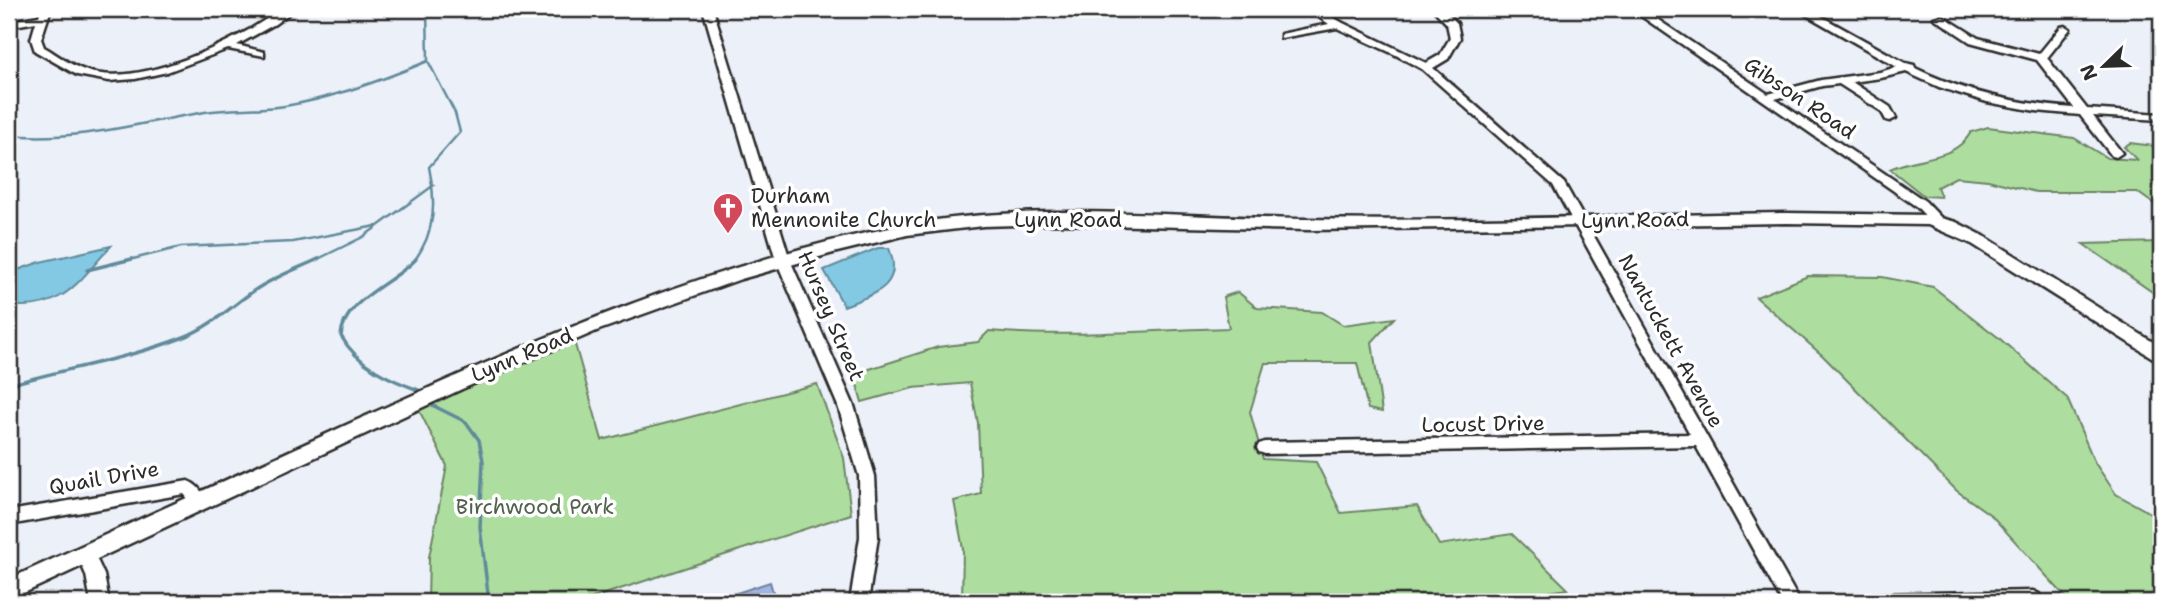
<svg xmlns="http://www.w3.org/2000/svg" width="2170" height="611" viewBox="0 0 2170 611" font-family="'Shantell Sans',sans-serif">
<rect width="100%" height="100%" fill="#ecf0f9"/>
<filter id="ink" filterUnits="userSpaceOnUse"><feTurbulence type="fractalNoise" baseFrequency=".0143" numOctaves="2"/><feDisplacementMap in="SourceGraphic" scale="14" xChannelSelector="R" yChannelSelector="G"/><feConvolveMatrix kernelMatrix="1 2 1 2 8 2 1 2 1" color-interpolation-filters="sRGB"/></filter>
<g filter="url(#ink)">
<!-- green -->
<g fill="#adde9f" stroke="#6c8465" stroke-width="2">
<path d="M1988,127L2074,138L2107,158L2137,160L2124,147L2130,143L2161,147V209L2137,192H2036L1988,180L1956,177L1937,187L1941,197L1924,196L1890,169C1918,155 1954,162 1971,132Z"/>
<polygon points="2161,242 2161,298 2083,244"/>
<polygon points="1808,276 1882,277 1933,287 1999,338 2067,398 2095,463 2116,494 2161,519 2161,602 2070,602 1992,516 1957,491 1823,356 1756,297"/>
<path d="M1238,292L1257,308L1322,312L1343,325L1394,318L1372,342L1382,412L1368,409L1357,363H1265L1250,412L1263,459L1316,462L1341,513L1417,506L1439,545L1512,534L1568,589L1478,602H962L963,549L954,501L981,494L978,423L970,383L913,388L862,402L854,374L938,347L978,342L989,331C1068,338 1149,330 1229,328L1223,297Z"/>
<polygon points="574,341 602,440 817,384 844,458 851,514 580,602 428,602 429,557 447,466 418,408"/>
</g>
<!-- water -->
<g fill="#83c9e4" stroke="#608a9a" stroke-width="2">
<path d="M111,246C79,281 62,312 9,305V274L12,272L40,262Z"/>
<path d="M878,248H889C904,286 875,294 844,306L824,270Z"/>
</g>
<g fill="none" stroke-linecap="round" stroke-linejoin="round">
<!-- stream-far1 -->
<g stroke="#608a9a" stroke-width="2.5">
<path d="M9,135C75,142 140,123 205,112C231,108 259,110 285,106C333,98 383,80 428,61"/>
<polyline points="125,261 181,247 293,242 376,226"/>
<polyline points="314,261 363,237 434,185"/>
<path d="M414,261C436,232 436,201 429,167L460,132L455,113L428,61L427,9"/>
</g>
<!-- stream -->
<g stroke="#608a9a" stroke-width="3.5">
<path d="M416,259C393,284 343,300 341,336C358,366 390,380 421,391"/>
<polyline points="87,270 132,259"/>
<path d="M9,385C67,368 128,359 184,337C211,326 232,306 255,290C274,277 297,269 318,259"/>
<polyline points="432,405 466,422 479,440 483,461 480,527 489,602"/>
</g>
</g>
<!-- building -->
<polygon fill="#a0b5e2" stroke="#707f9e" stroke-width="2" points="770,582 776,602 716,602 715,600"/>
<g fill="none" stroke-linecap="round" stroke-linejoin="round">
<!-- street casing -->
<g stroke="#2b2b2b" stroke-width="5">
<g id="street">
<path d="M41,9H51L41,39L44,47C58,55 71,66 87,71C133,86 207,53 247,31C262,23 278,8 295,9L275,24L237,45L264,52V56L228,49L167,72L135,79L109,81L77,75L35,51L31,39L36,22L9,27V21L39,16Z"/>
<polygon points="703,9 713,9 790,260 854,406 875,476 878,537 868,602 850,602 860,537 859,476 838,406 776,260"/>
<polygon points="1307,9 1318,9 1343,23 1426,63 1440,55 1450,38 1447,24 1433,9 1443,9 1457,23 1460,38 1448,59 1433,68 1564,183 1800,602 1782,602 1696,446 1265,454 1259,452 1257,448 1259,444 1265,442 1690,434 1553,185 1422,69 1394,54 1337,28 1281,38 1281,34 1329,24"/>
<path d="M1631,9H1642L1768,94L1821,80L1880,72L1897,67L1796,9H1808L1905,63L1914,65L1915,68C1966,93 2018,104 2074,108L2037,60L1970,42L1934,18L1943,16L1978,38L2039,54L2061,27L2065,26L2070,29L2047,58L2087,109L2161,114V120L2093,116L2122,153L2116,157L2112,156L2080,115L2036,111L1987,102L1939,87L1906,72L1881,78L1852,82L1890,107L1896,118L1890,121L1886,120L1881,111L1839,84L1822,86L1775,99L1925,201L1946,223L1940,227L1935,226L1917,207Z"/>
<path d="M188,481C197,484 204,494 208,502L206,507C194,510 191,502 184,494L9,525V511Z"/>
<polygon points="86,547 92,549 104,575 109,602 91,602 86,575 77,554 80,549"/>
<polygon points="2033,591 2039,594 2042,599 2040,602 1864,602 1867,597 1873,594"/>
</g>
</g>
<!-- secondary casing -->
<g stroke="#2b2b2b" stroke-width="5">
<path id="secondary" d="M1786,213L1929,215L1956,222L1984,236L2161,347V363L1972,244L1928,225L1786,223L1309,230L1056,224L983,226L907,235L837,252L741,279L599,330L462,389L9,600V579C124,526 240,474 355,421C532,341 713,261 905,225C1035,201 1172,217 1303,219C1464,222 1625,215 1786,213Z"/>
</g>
<!-- street -->
<use href="#street" fill="#fff" fill-rule="evenodd"/>
<!-- secondary -->
<use href="#secondary" fill="#fff" fill-rule="evenodd"/>
</g>
</g>
<!-- icons -->
<defs>
<g id="church-pin" transform="scale(1.575)"><path d="M0 17L-7.5 6A9.5 9.5 0 1 1 7.5 6Z" fill="#d1495b" stroke="#fff"/><path d="M-1.2-6h2.4v3.5h3.3v2.4h-3.3V6h-2.4V-.1h-3.3v-2.4h3.3Z" fill="#fff"/></g>
</defs>
<g fill-rule="evenodd">
<use href="#church-pin" x="728" y="208"/>
</g>
<g text-anchor="middle" stroke-width="7" stroke-linejoin="round" paint-order="stroke">
<!-- street labels -->
<g font-size="21" fill="#2b2b2b" stroke="#fff">
<text transform="translate(1800 98) rotate(34)" y="7">Gibson Road</text>
<text x="1068" y="227">Lynn Road</text>
<text transform="translate(1635 220) rotate(-1)" y="7">Lynn Road</text>
<text transform="translate(831 316) rotate(67)" y="7">Hursey Street</text>
<text transform="translate(1671 341) rotate(61)" y="7">Nantuckett Avenue</text>
<text transform="translate(522 355) rotate(-23)" y="7">Lynn Road</text>
<text transform="translate(1483 424) rotate(-1)" y="7">Locust Drive</text>
<text transform="translate(104 478) rotate(-10)" y="7">Quail Drive</text>
</g>
<!-- poi labels -->
<g font-size="21" fill="#2b2b2b" stroke="#fff" text-anchor="start">
<text x="751" y="203">Durham<tspan x="751" dy="24">Mennonite Church</tspan></text>
</g>
<!-- park labels -->
<g font-size="21" fill="#52614e" stroke="#fff">
<text x="535" y="514">Birchwood Park</text>
</g>
</g>
<!-- margin -->
<rect width="2170" height="611" fill="none" stroke="#fff" stroke-width="35"/>
<rect x="18" y="18" width="2135" height="576" fill="none" stroke="#2b2b2b" stroke-width="2.5" filter="url(#ink)"/>
<!-- north arrow -->
<g transform="translate(2104 66) rotate(247)" stroke="#ffffff" stroke-width="5" paint-order="stroke">
<path d="M0-5L12 26L0 18L-12 26Z" fill="#2b2b2b"/>
<text y="-10" font-size="19" font-weight="bold" text-anchor="middle" fill="#2b2b2b">N</text>
</g>
</svg>
